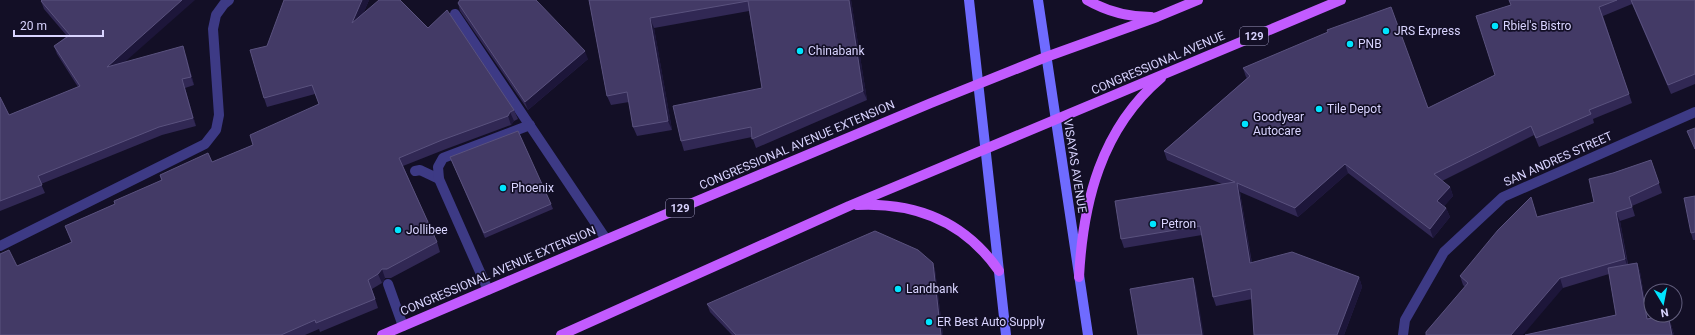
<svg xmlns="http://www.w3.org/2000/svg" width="1695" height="335" viewBox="0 0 1695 335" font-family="Roboto,sans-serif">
<rect width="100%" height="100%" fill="#130f26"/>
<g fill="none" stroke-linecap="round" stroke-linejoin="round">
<!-- service -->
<g stroke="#3d3a85" stroke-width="10">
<polyline points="455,14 606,239"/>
<polyline points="415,171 420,170 439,179"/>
<polyline points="388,284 403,326"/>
<polyline points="488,290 439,179 438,167 443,158 530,125"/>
</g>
<!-- minor -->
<g stroke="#3d3a85" stroke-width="10">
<polyline points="0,246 205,144 216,130 219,115 213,29 216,15 224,4 229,0"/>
<polyline points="1403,335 1405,320 1444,252 1503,197 1695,112"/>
</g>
<!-- secondary -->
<g stroke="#6f6bff" stroke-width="10">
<polyline points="969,0 1006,335"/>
<polyline points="1038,0 1088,335"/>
</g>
<!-- primary -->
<g stroke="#c25bff" stroke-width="10">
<path d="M1087,0C1106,11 1129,17 1151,17"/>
<path d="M857,205C917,202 965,222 999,271"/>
<path d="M1079,277C1083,202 1101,129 1161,78"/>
<polyline points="382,335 659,217 931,103 1046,57 1157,17 1198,0"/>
<polyline points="561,335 849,206 1341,0"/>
</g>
</g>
<!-- wall -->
<g fill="#312854">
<polygon points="369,0 363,14 428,28 514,110 518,119 514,121 511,125 446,149 403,166 437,242 440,252 391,278 385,278 382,283 372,289 378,308 320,332 319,329 305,335 0,335 17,266 71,242 65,226 115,204 161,180 160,175 212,162 253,145 319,104 315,94 267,107 264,98 267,46"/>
<polygon points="589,0 851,0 867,100 756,148 752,137 684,151 681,141 762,88 749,11 654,28 672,130 637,136 633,127 629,102 611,105 607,96"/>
<polygon points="1510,0 1695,0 1695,84 1671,94 1632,4 1603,16 1632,103 1593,119 1594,123 1539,147 1534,135 1442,181 1450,187 1453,196 1444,206 1446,208 1450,217 1433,238 1348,173 1298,217 1240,192 1252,263 1359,277 1362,287 1344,335 1254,335 1252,299 1216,306 1213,297 1202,235 1124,248 1121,239 1222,184 1167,160 1164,151 1247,78 1246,77 1243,68 1328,33 1327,30 1428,108 1495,75 1511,5"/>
<polygon points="41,1 125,62 186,55 194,85 185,88 196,126 162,135 41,184 45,193 0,211 0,97 9,115 78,87 57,54 54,46 67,36 44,9"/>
<polygon points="458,3 588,59 528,110 460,11"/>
<polygon points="450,157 551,204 553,209 485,238"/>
<polygon points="1651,160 1662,193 1632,206 1635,216 1620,221 1628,264 1637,263 1640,272 1648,318 1671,324 1674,335 1525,335 1616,315 1609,274 1563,288 1465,287 1463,285 1460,276 1538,217 1594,202 1613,173"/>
<polygon points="1695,196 1695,240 1693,240 1691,233"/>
<polygon points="933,263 935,270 943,335 732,335 710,312 707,304"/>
</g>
<!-- shaded-wall -->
<g fill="#1d163a">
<polygon points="182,0 195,0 110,75 107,67"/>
<polygon points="362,0 369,0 355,33 352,23"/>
<polygon points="849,0 851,0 867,100 863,91"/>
<polygon points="650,18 654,28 672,130 668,121"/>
<polygon points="183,46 186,55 194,85 191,77"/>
<polygon points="585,51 588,59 528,110 525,102"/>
<polygon points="182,79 185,88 196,126 193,118"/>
<polygon points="510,112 514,121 511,125 508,116"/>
<polygon points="1345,164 1348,173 1298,217 1295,208"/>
<polygon points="1237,183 1240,192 1253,272 1250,263"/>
<polygon points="1450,187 1453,196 1441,210 1437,201"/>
<polygon points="1446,208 1450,217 1433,238 1430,229"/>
<polygon points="1616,212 1620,221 1628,268 1625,259"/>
<polygon points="933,263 935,270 943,335 941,335"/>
<polygon points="1637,263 1640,272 1650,328 1647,319"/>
<polygon points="382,269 385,278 382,283 378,274"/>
<polygon points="1359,277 1362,287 1344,335 1337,335"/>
<polygon points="1193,278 1196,287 1204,335 1202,335"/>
<polygon points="1560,278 1563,288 1523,335 1511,335"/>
<polygon points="1668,315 1671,324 1674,335 1672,335"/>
</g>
<!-- building -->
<g fill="#433a66" stroke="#5a527e">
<polygon points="42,0 182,0 107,67 183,46 191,77 182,79 193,118 159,127 38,176 42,185 0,201 0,97 9,115 80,86 54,46 70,35 41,1"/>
<polygon points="284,0 362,0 352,23 379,0 400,0 428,28 447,10 514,110 510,112 508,116 442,140 399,158 437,242 387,269 382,269 378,274 368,280 375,299 316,323 315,320 281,335 0,335 0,254 9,250 17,266 72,242 65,226 115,204 114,201 162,180 160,175 208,153 212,162 253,145 250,135 319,104 312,85 264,98 250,50 267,46"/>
<polygon points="460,0 536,0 585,51 525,102 458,3"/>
<polygon points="589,0 849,0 863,91 752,139 751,127 681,141 673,106 762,88 748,1 650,18 668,121 633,127 627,92 607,96"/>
<polygon points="1509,0 1617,0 1599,7 1629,94 1589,110 1591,114 1536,138 1531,126 1434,174 1450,187 1437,201 1446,208 1430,229 1345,164 1295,208 1237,183 1250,263 1292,252 1359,277 1337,335 1254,335 1251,289 1213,297 1200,226 1121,239 1115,201 1235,182 1164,151 1250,76 1243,68 1328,32 1327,30 1391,7 1428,108 1495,75 1476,16 1511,5"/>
<polygon points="1631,0 1695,0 1695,74 1668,85"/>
<polygon points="1695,128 1695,149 1687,131"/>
<polygon points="518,131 551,204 484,233 450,157"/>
<polygon points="1651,160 1659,183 1629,197 1632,207 1616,212 1625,259 1560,278 1511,335 1426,335 1426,332 1468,283 1460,276 1498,230 1531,197 1537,217 1594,202 1589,179 1613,173"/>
<polygon points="1695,196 1695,232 1691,233 1684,198"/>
<polygon points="875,231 918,250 933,263 941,335 736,335 707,304"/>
<polygon points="1637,263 1647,319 1668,315 1672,335 1525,335 1616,315 1608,268"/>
<polygon points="1193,278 1202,335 1138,335 1130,289"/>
</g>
<!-- markers -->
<g fill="#00e5ff" stroke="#130f26" stroke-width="1.5">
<circle cx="1495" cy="26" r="4"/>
<circle cx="1386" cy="31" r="4"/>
<circle cx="1350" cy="44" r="4"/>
<circle cx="800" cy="51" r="4"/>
<circle cx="1319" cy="109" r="4"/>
<circle cx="1245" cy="124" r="4"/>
<circle cx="503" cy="188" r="4"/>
<circle cx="1153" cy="224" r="4"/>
<circle cx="398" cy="230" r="4"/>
<circle cx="898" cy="289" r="4"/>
<circle cx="929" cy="322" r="4"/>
</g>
<g text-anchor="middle" stroke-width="3.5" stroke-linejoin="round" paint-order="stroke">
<!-- shield labels -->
<g fill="#130f26" stroke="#9e99be" stroke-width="1">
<rect x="1240" y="27" width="28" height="18" rx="3"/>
<rect x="666" y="199" width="28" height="18" rx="3"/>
</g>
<g font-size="11" font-weight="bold" fill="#d9d4ff">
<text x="1254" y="40">129</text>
<text x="680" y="212">129</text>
</g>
<!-- poi labels -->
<g font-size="12" fill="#d9d4ff" stroke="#130f26" text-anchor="start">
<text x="1503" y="30">Rbiel's Bistro</text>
<text x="1394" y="35">JRS Express</text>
<text x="1358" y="48">PNB</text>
<text x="808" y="55">Chinabank</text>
<text x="1327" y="113">Tile Depot</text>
<text x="1253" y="121">Goodyear<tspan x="1253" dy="14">Autocare</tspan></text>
<text x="511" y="192">Phoenix</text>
<text x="1161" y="228">Petron</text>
<text x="406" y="234">Jollibee</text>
<text x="906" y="293">Landbank</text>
<text x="937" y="326">ER Best Auto Supply</text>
</g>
<!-- street labels -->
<g font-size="12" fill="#d9d4ff" stroke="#130f26">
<text transform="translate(1158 63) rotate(-23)" y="4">CONGRESSIONAL AVENUE</text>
<text transform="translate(797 145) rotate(-23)" y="4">CONGRESSIONAL AVENUE EXTENSION</text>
<text transform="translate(1558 159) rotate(-24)" y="4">SAN ANDRES STREET</text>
<text transform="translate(1075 166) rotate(81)" y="4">VISAYAS AVENUE</text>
<text transform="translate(498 271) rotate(-23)" y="4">CONGRESSIONAL AVENUE EXTENSION</text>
</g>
</g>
<!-- north arrow -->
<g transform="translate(1663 303) rotate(170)"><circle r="19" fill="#130f26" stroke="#625e7d"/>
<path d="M0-3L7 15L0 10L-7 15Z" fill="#00e5ff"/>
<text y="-6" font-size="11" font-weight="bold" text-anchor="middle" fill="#d9d4ff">N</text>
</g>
<!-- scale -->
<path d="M14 30v6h89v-6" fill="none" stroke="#d9d4ff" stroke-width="2"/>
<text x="20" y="30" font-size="12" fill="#d9d4ff" stroke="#130f26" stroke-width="3" paint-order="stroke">20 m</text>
</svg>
